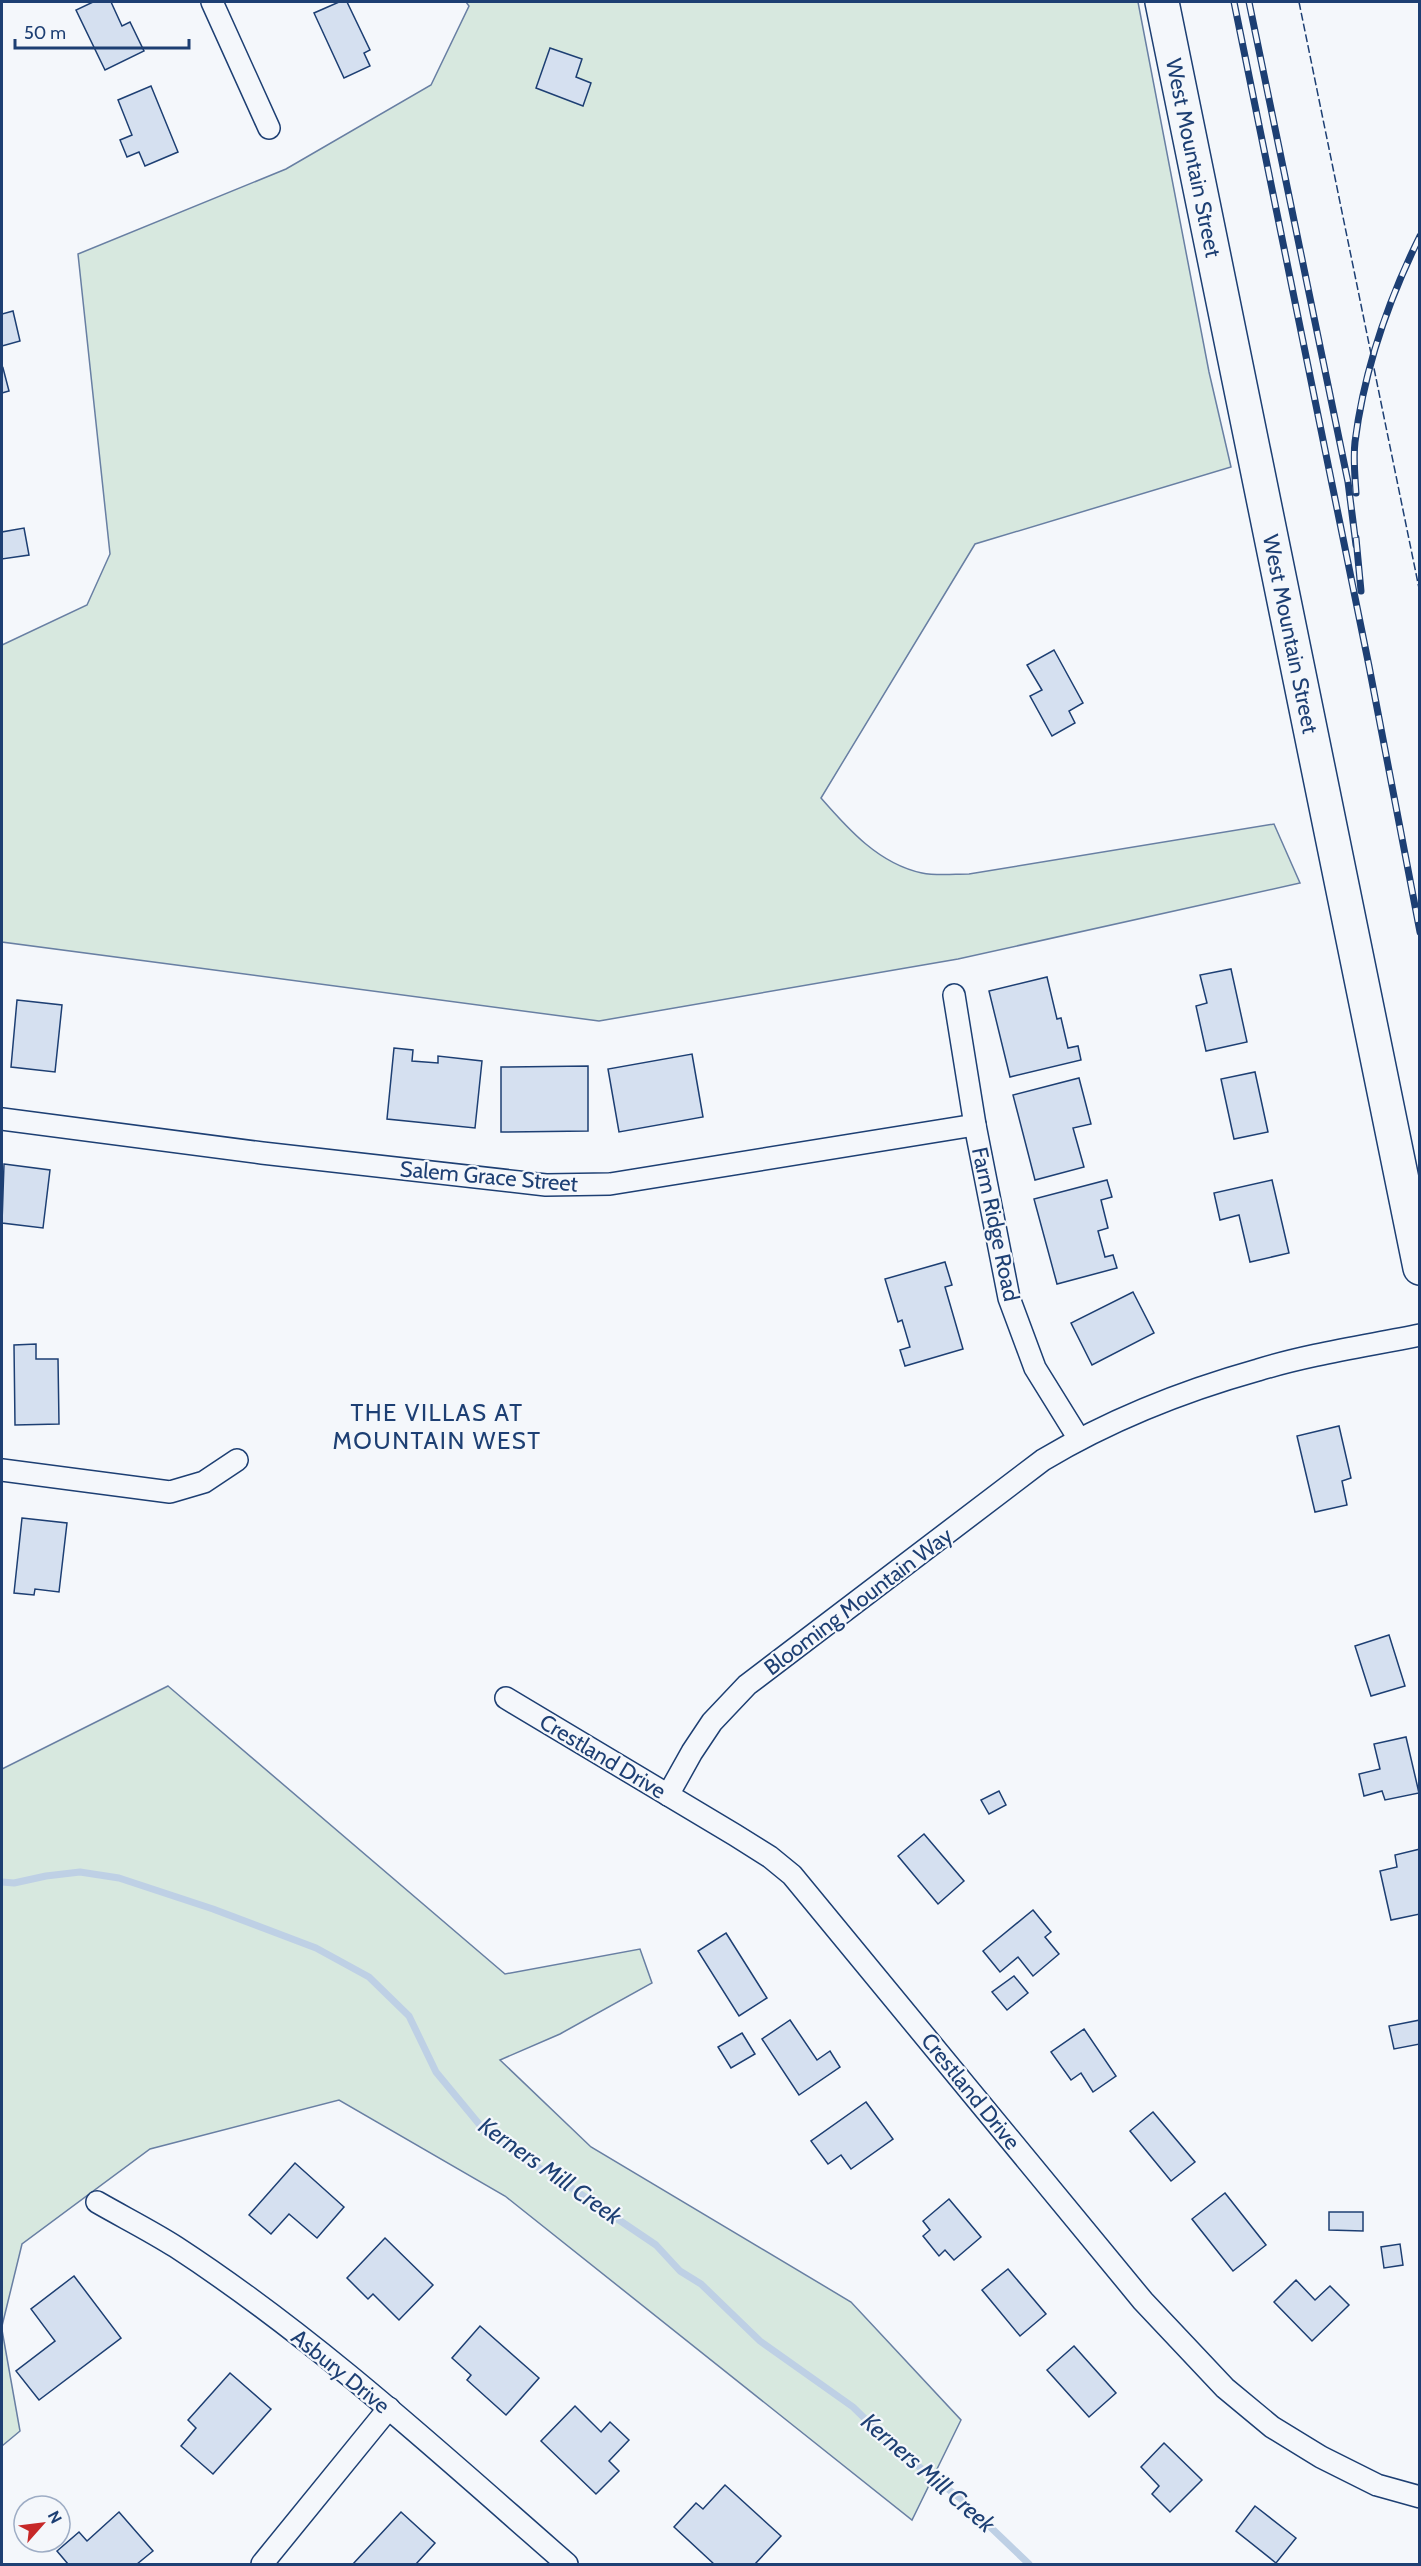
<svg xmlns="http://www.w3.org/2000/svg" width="1421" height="2566" viewBox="0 0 1421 2566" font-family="Cabin,sans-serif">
<rect width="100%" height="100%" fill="#f4f7fb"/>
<!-- green -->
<g fill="#d7e8df" stroke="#687fa3" stroke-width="1.5">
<path d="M466,2H1138L1209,372L1231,467L975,544L821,798C848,829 879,864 922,873C936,876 954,874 969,874L1274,824L1300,883L958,959L599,1021L2,942V645L87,605L110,554L78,254L286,169L431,85L469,6Z"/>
<polygon points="168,1686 505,1974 640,1949 652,1983 560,2034 500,2060 591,2147 851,2302 961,2420 912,2520 505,2196 339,2100 150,2149 22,2244 2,2326 2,1769"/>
<polygon points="2,2330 20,2431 2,2446"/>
</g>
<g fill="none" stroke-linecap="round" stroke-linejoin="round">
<!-- stream -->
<polyline stroke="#bed0e5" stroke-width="7" points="2,1882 14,1883 46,1876 80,1872 119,1878 213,1909 316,1948 369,1977 409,2016 436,2072 484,2130 524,2160 551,2174 656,2245 680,2271 701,2284 760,2341 853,2407 896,2449 961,2499 1029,2564"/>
</g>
<!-- building -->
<g fill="#d5e0f0" stroke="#1d3f73" stroke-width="1.5">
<polygon points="93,2 111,2 122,26 130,22 144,51 105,70 76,10"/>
<polygon points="339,2 347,2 370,50 364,53 370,66 344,78 314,13"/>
<polygon points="550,48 582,59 576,77 591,83 583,106 536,88"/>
<polygon points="151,86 178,152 145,166 139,152 127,157 120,140 132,135 118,100"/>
<polygon points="13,311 20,341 2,346 2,314"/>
<polygon points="3,368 9,391 2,393 2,369"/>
<polygon points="24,528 29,555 2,559 2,532"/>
<polygon points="1054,650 1083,703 1069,711 1075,723 1052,736 1030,696 1042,690 1027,665"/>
<polygon points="1231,969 1247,1042 1206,1051 1196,1006 1207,1003 1200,975"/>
<polygon points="1047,977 1057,1019 1061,1018 1068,1048 1078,1046 1081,1060 1010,1077 989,991"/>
<polygon points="17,1000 62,1005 55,1072 11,1067"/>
<polygon points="394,1048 413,1050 412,1061 438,1063 438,1056 482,1061 475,1128 387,1119"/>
<polygon points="692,1054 703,1117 619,1132 608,1069"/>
<polygon points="588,1066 588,1131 501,1132 501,1067"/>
<polygon points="1255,1072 1268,1132 1234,1139 1221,1079"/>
<polygon points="1079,1078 1091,1124 1073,1128 1084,1167 1035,1180 1013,1095"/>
<polygon points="4,1164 50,1170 43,1228 2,1223"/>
<polygon points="1107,1180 1112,1197 1101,1200 1108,1228 1098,1231 1105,1257 1113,1255 1117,1268 1057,1284 1034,1199"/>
<polygon points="1272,1180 1289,1253 1250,1262 1239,1215 1220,1220 1214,1193"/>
<polygon points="945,1262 952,1285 945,1287 963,1349 905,1366 900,1350 910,1347 902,1320 898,1322 885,1279"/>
<polygon points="1133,1292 1154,1333 1092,1365 1071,1323"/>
<polygon points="36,1344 36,1359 58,1359 59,1424 15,1425 14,1345"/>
<polygon points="1339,1426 1351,1478 1342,1481 1347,1505 1315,1512 1297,1436"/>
<polygon points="22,1518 67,1523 59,1592 35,1589 34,1595 14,1593"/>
<polygon points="1389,1635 1405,1686 1371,1696 1355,1646"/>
<polygon points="1406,1737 1419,1793 1385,1800 1382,1791 1364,1796 1359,1774 1380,1769 1374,1744"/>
<polygon points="999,1791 1006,1805 989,1814 981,1800"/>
<polygon points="924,1834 964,1881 938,1904 898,1856"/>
<polygon points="1420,1849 1420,1914 1391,1920 1380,1871 1397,1867 1395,1855"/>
<polygon points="1033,1910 1051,1932 1045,1937 1059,1954 1033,1976 1018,1957 1000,1972 983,1951"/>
<polygon points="726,1933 767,1998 739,2016 698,1951"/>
<polygon points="1014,1976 1028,1993 1007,2010 992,1992"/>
<polygon points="790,2020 817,2060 830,2051 840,2067 799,2095 762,2039"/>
<polygon points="1420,2020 1420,2044 1394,2049 1389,2026"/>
<polygon points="1084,2029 1116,2076 1093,2092 1081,2073 1071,2080 1051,2052"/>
<polygon points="742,2033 755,2054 731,2068 718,2047"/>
<polygon points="866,2102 893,2139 851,2169 841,2155 828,2164 811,2141"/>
<polygon points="1153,2112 1195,2162 1171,2181 1130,2131"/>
<polygon points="295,2163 344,2207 317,2238 289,2214 271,2234 249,2215"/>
<polygon points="1225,2193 1266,2245 1233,2271 1192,2219"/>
<polygon points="949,2199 981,2237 954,2260 945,2250 939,2256 923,2236 930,2230 923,2221"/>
<polygon points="1329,2212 1363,2212 1363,2231 1329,2230"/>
<polygon points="385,2238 433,2285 399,2320 373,2294 368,2299 347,2278"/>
<polygon points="1400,2244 1403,2265 1384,2268 1381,2247"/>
<polygon points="1008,2269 1046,2314 1020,2336 982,2290"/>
<polygon points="74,2276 121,2338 39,2400 16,2371 55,2341 31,2309"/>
<polygon points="1296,2280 1315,2300 1330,2286 1349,2305 1312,2341 1274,2302"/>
<polygon points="480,2326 539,2378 506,2415 467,2380 471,2375 452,2358"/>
<polygon points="1074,2346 1116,2393 1089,2417 1047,2370"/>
<polygon points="230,2373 271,2409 213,2474 181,2446 196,2428 188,2420"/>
<polygon points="575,2406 601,2432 610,2422 629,2440 609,2461 619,2471 596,2494 541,2441"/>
<polygon points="1164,2443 1202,2480 1170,2512 1152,2494 1159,2486 1141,2467"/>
<polygon points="725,2485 781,2536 755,2564 714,2564 674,2527 696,2503 703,2509"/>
<polygon points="1255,2506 1296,2538 1276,2563 1236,2531"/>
<polygon points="119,2512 153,2551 137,2564 68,2564 57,2551 79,2532 87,2541"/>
<polygon points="401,2512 435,2543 416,2564 353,2564"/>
</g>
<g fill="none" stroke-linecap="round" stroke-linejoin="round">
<!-- street casing -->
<g stroke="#1d3f73" stroke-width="24">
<g id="street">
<polyline points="212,2 269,128"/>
<polyline points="954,995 975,1125 1009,1298 1035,1368 1079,1439"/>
<polyline points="2,1119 262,1153 546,1185 610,1184 975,1125"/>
<polyline points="2,1470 170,1492 204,1482 237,1460"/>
<polyline points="506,1698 735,1835 770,1857 792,1875 1143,2301 1225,2388 1272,2427 1321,2457 1377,2485 1420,2497"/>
<path d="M668,1795L692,1752L712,1722L747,1685L1043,1460C1110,1420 1183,1391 1258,1370C1310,1354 1366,1346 1420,1335"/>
<path d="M97,2202C123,2217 151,2231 176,2247C317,2339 441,2454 567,2564"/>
<polyline points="262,2564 389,2408"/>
</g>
</g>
<!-- primary casing -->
<g stroke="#1d3f73" stroke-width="36">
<g id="primary">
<path id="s1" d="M1162,2L1420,1268"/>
</g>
</g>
<!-- street -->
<use href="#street" stroke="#f4f7fb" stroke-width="21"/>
<!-- primary -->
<use href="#primary" stroke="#f4f7fb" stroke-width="33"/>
<!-- rail casing -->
<g stroke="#1d3f73" stroke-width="7">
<g id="rail">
<polyline points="1234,2 1369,666 1420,932"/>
<polyline points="1249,2 1348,482 1356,545"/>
<path d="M1356,493C1355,476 1353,458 1355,442C1364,370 1388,301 1420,236"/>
<polyline points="1356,538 1361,591"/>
</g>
</g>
<!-- rail -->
<use href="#rail" stroke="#f4f7fb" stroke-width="4.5" stroke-dasharray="14" stroke-linecap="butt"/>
<!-- fence -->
<polyline stroke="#1d3f73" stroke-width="1.5" stroke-dasharray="8 3" stroke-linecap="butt" points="1299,2 1420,593"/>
</g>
<g text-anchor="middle" stroke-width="4.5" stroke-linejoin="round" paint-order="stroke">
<!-- street labels -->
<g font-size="22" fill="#1d3f73" stroke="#f4f7fb">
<text dy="8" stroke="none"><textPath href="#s1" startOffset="159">West Mountain Street</textPath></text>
<text dy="8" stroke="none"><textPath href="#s1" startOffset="645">West Mountain Street</textPath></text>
<text transform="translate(489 1176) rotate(5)" y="8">Salem Grace Street</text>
<text transform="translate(996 1224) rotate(78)" y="8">Farm Ridge Road</text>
<text transform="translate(858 1601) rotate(-37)" y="8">Blooming Mountain Way</text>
<text transform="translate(603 1756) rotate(31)" y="8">Crestland Drive</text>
<text transform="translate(971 2091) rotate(51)" y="8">Crestland Drive</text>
<text transform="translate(341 2371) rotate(39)" y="8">Asbury Drive</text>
</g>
<!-- neighbourhood labels -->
<g font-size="24" letter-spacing="1.5" fill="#1d3f73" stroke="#f4f7fb">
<text x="437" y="1421">THE VILLAS AT<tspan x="437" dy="28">MOUNTAIN WEST</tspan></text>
</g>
<!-- water labels -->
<g font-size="24" font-style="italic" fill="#1d3f73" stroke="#f4f7fb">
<text transform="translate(550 2171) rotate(35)" y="8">Kerners Mill Creek</text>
<text transform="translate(928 2473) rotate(41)" y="8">Kerners Mill Creek</text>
</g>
</g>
<!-- border -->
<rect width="1421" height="2566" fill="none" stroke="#1d3f73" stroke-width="6"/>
<!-- north arrow -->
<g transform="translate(42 2524) rotate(62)"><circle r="28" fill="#f4f7fb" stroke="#9eadc5" stroke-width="1.5"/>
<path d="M0-4.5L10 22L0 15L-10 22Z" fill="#c62828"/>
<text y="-9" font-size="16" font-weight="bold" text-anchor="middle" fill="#1d3f73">N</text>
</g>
<!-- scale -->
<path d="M15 39v9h174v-9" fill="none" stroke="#1d3f73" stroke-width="3"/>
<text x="24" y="39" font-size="18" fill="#1d3f73" stroke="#f4f7fb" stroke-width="4.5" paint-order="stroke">50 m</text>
</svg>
